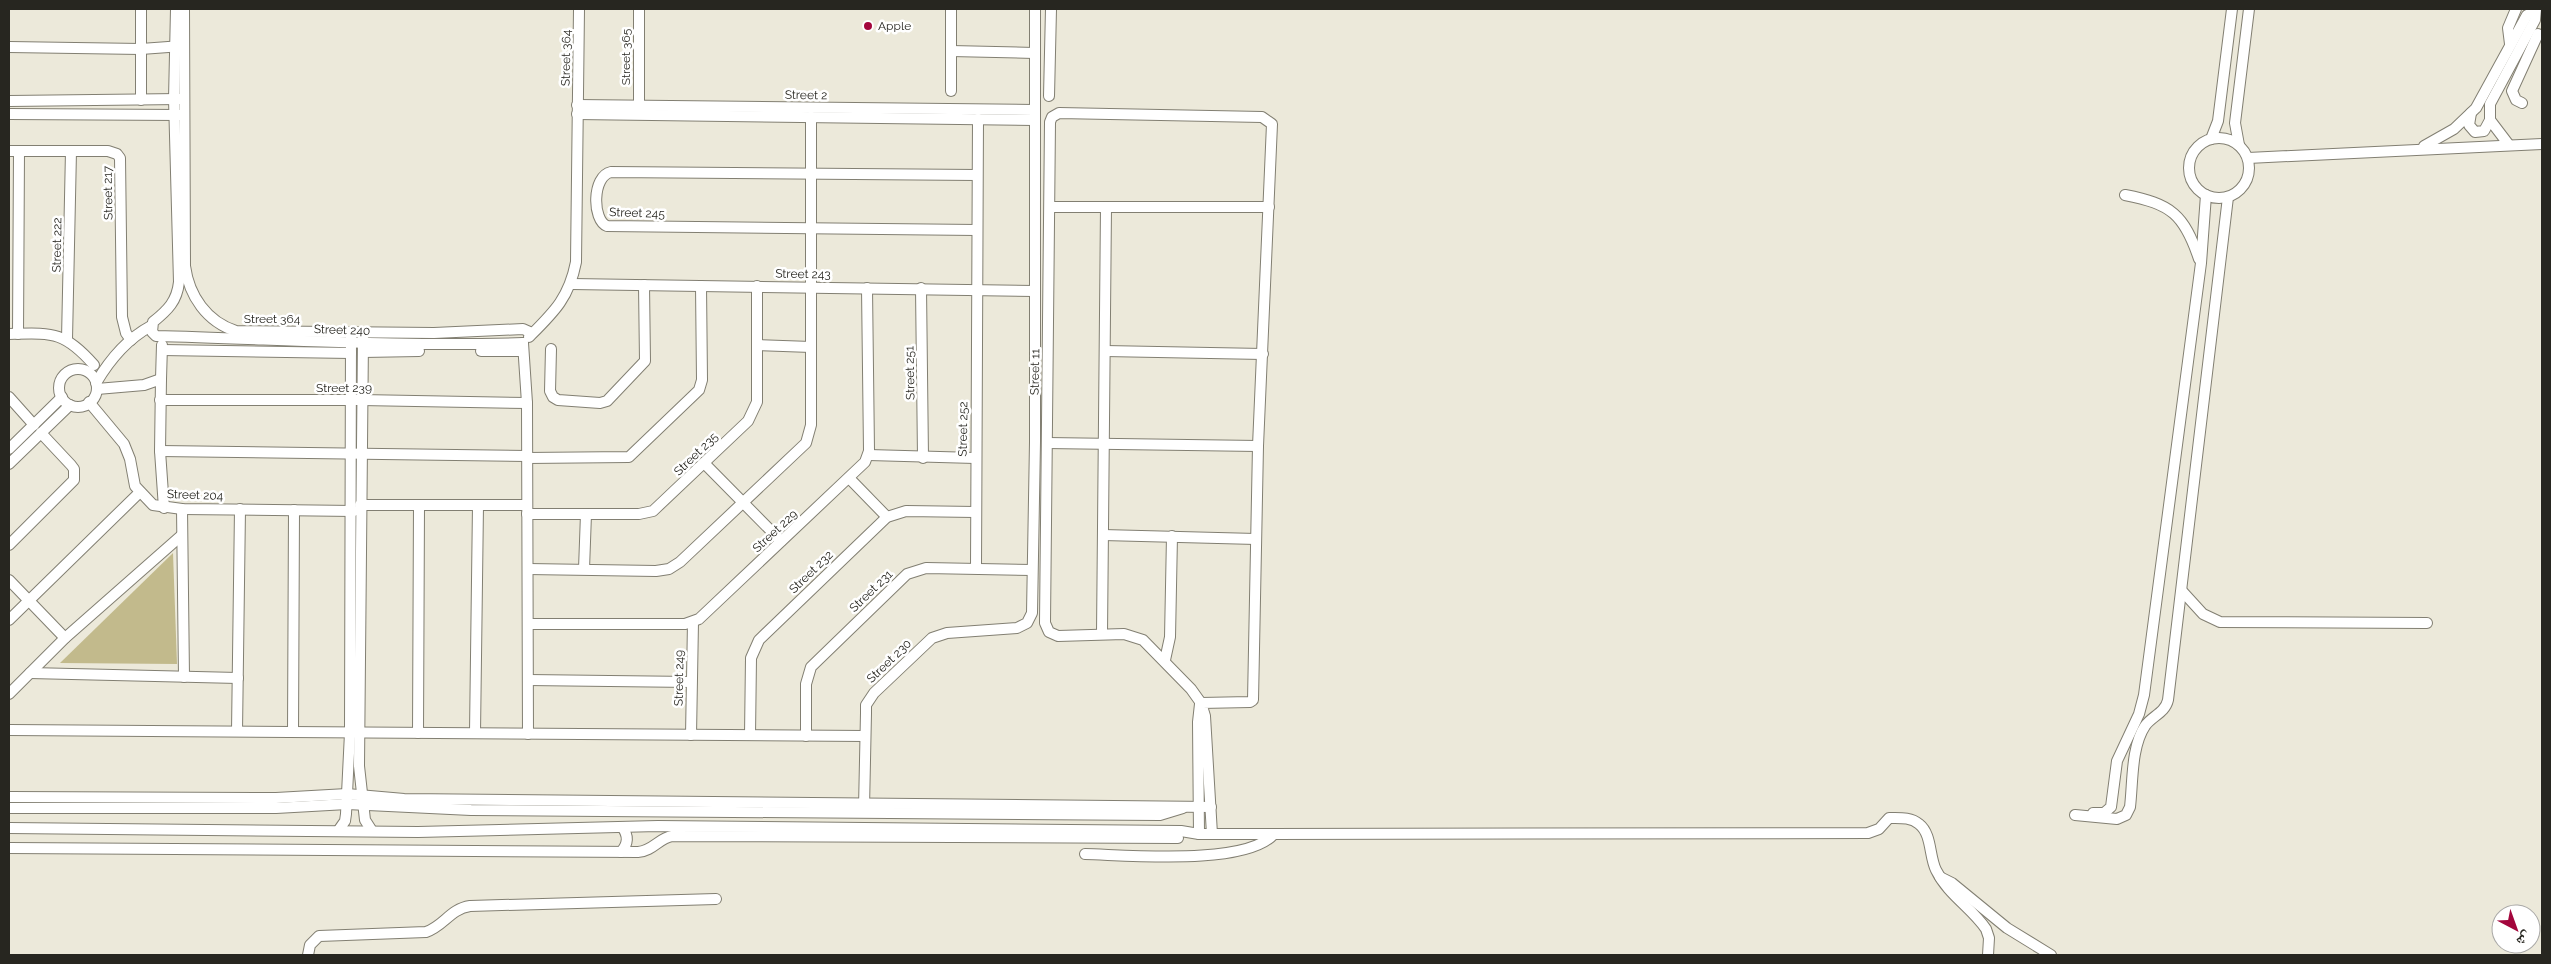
<svg xmlns="http://www.w3.org/2000/svg" width="2551" height="964" viewBox="0 0 2551 964" font-family="Raleway,'Noto Naskh Arabic',sans-serif">
<rect width="100%" height="100%" fill="#ece9da"/>
<!-- green -->
<polygon fill="#c2ba8c" points="173,553 177,664 60,663"/>
<g fill="none" stroke-linecap="round" stroke-linejoin="round">
<!-- street casing -->
<g stroke="#827f72" stroke-width="12">
<g id="street">
<polyline points="141,9 141,100"/>
<path d="M176,9L174,99L179,282C177,301 168,310 153,322L152,332L156,336C278,339 400,347 523,343"/>
<path d="M184,9L185,266C189,296 207,322 236,331L434,333L523,329L532,333"/>
<polyline points="639,9 639,106"/>
<polyline points="2510,44 2508,28 2516,9"/>
<polyline points="9,47 141,49 182,46"/>
<polyline points="951,51 1034,53"/>
<polyline points="951,91 951,9"/>
<polyline points="1049,96 1051,9"/>
<polyline points="9,101 180,99"/>
<polyline points="2522,103 2516,100 2512,91 2538,34"/>
<polyline points="577,105 1034,110"/>
<polyline points="2471,113 2469,125 2475,132 2484,131 2490,120"/>
<polyline points="9,114 180,115"/>
<polyline points="577,114 1034,120"/>
<circle cx="2219" cy="168" r="30"/>
<polyline points="2211,139 2218,121 2232,9"/>
<polyline points="2239,145 2235,123 2249,9"/>
<polyline points="2509,145 2490,120 2490,104 2535,20 2536,9"/>
<polyline points="2424,146 2454,129 2476,108 2527,15 2534,12"/>
<polyline points="9,151 108,151 117,154 120,158 122,317 126,333 131,340"/>
<polyline points="2248,158 2542,144"/>
<path d="M977,175L611,172C592,176 592,220 607,226L977,230"/>
<path d="M2125,195C2171,204 2184,214 2199,259"/>
<polyline points="1050,207 1269,207"/>
<polyline points="572,284 1034,291"/>
<polyline points="921,288 923,458"/>
<path d="M9,334C53,333 64,331 94,365"/>
<polyline points="18,334 19,151"/>
<path d="M529,337C554,312 569,298 576,262L579,9"/>
<polyline points="363,338 359,766 365,820 372,831"/>
<polyline points="67,339 71,151"/>
<polyline points="523,343 527,403 528,734"/>
<polyline points="757,345 811,347"/>
<polyline points="551,349 550,391 553,397 558,400 600,403 607,401 645,361 644,285"/>
<polyline points="162,350 351,353"/>
<polyline points="481,351 523,351"/>
<polyline points="1105,351 1263,354"/>
<polyline points="363,352 419,351"/>
<circle cx="78" cy="388" r="19"/>
<polyline points="161,379 162,345"/>
<path d="M96,383C110,359 127,339 151,326"/>
<polyline points="97,389 144,385 161,379 160,451 164,508"/>
<polyline points="9,397 34,425"/>
<polyline points="160,400 361,400 527,403"/>
<polyline points="89,402 124,444 130,459 135,486 153,505 182,509 354,511"/>
<polyline points="1047,443 1258,446"/>
<polyline points="9,449 62,397"/>
<polyline points="160,451 527,456"/>
<polyline points="869,455 975,458"/>
<polyline points="527,458 629,457 699,390 702,380 701,286"/>
<polyline points="704,463 781,541"/>
<polyline points="9,464 70,405"/>
<polyline points="849,478 887,517"/>
<polyline points="360,505 527,505"/>
<polyline points="182,509 184,677"/>
<polyline points="527,514 639,514 653,511 748,421 757,402 757,286"/>
<polyline points="1103,535 1256,539"/>
<polyline points="9,545 74,480 74,469 71,465 41,433"/>
<polyline points="976,568 978,119"/>
<polyline points="528,569 656,571 669,569 680,562 806,443 811,425 811,117"/>
<polyline points="584,569 586,514"/>
<polyline points="9,580 65,638"/>
<polyline points="2182,591 2203,614 2220,622 2427,623"/>
<polyline points="9,620 139,493"/>
<polyline points="528,624 685,624 699,619 865,462 869,451 867,288"/>
<polyline points="1102,634 1106,207"/>
<polyline points="1165,660 1170,637 1172,536"/>
<polyline points="30,673 238,678"/>
<polyline points="528,680 691,682"/>
<polyline points="9,694 65,638 182,535"/>
<polyline points="1201,703 1250,702 1253,700 1258,446 1272,124 1262,117 1059,113 1052,117 1050,122 1045,623 1049,632 1058,636 1124,634 1143,640 1191,689 1201,703 1205,716 1212,834"/>
<polyline points="9,730 865,736"/>
<polyline points="237,731 240,509"/>
<polyline points="293,732 294,510"/>
<polyline points="418,733 419,505"/>
<polyline points="475,733 478,505"/>
<polyline points="691,735 693,622"/>
<polyline points="750,735 751,658 759,640 887,517 906,511 975,512"/>
<polyline points="806,736 806,684 811,667 907,574 926,568 1032,570"/>
<polyline points="9,797 276,798 347,794 404,799 1211,807"/>
<polyline points="9,808 276,808 347,804 471,810 1160,815 1183,808"/>
<polyline points="864,808 866,713 866,705 874,693 932,638 947,633 1017,628 1027,623 1032,613 1035,442 1035,9"/>
<polyline points="2093,813 2104,813 2111,807 2117,761 2139,714 2144,695 2201,263 2206,195"/>
<path d="M2075,815L2117,819L2126,815L2130,807C2133,782 2131,747 2145,726C2152,716 2165,713 2168,700L2228,197"/>
<path d="M9,828L418,832L658,826L1181,831L1199,834L1868,833L1879,829L1889,818C1900,818 1911,817 1919,824C1932,834 1929,856 1936,870C1948,895 1971,907 1986,929L1989,938L1988,955"/>
<polyline points="338,831 345,821 346,814 350,733 351,337"/>
<polyline points="1199,834 1198,722 1200,704"/>
<path d="M9,848L638,852C653,851 659,838 672,836L1178,838"/>
<path d="M621,852C628,844 629,836 622,827"/>
<path d="M1085,854C1128,855 1246,866 1274,834"/>
<polyline points="1940,877 1952,883 2007,928 2051,955"/>
<path d="M308,955L310,945L319,936L426,932C444,926 450,909 470,906L716,899"/>
</g>
</g>
<!-- street -->
<use href="#street" stroke="#fff" stroke-width="10"/>
</g>
<!-- markers -->
<circle fill="#a3063c" stroke="#fff" stroke-width="2" cx="868" cy="26" r="5"/>
<g text-anchor="middle" stroke-width="5" stroke-linejoin="round" paint-order="stroke">
<!-- poi labels -->
<g font-size="12" fill="#272620" stroke="#fff" text-anchor="start">
<text x="878" y="30">Apple</text>
</g>
<!-- street labels -->
<g font-size="12" fill="#272620" stroke="#fff">
<text transform="translate(626 57) rotate(-90)" y="4">Street 365</text>
<text transform="translate(566 58) rotate(-89)" y="4">Street 364</text>
<text transform="translate(806 95) rotate(1)" y="4">Street 2</text>
<text transform="translate(108 193) rotate(-91)" y="4">Street 217</text>
<text transform="translate(637 213) rotate(2)" y="4">Street 245</text>
<text transform="translate(57 245) rotate(-89)" y="4">Street 222</text>
<text transform="translate(803 274) rotate(1)" y="4">Street 243</text>
<text x="272" y="323">Street 364</text>
<text transform="translate(342 330) rotate(2)" y="4">Street 240</text>
<text transform="translate(1035 372) rotate(-89)" y="4">Street 11</text>
<text transform="translate(910 373) rotate(-91)" y="4">Street 251</text>
<text x="344" y="392">Street 239</text>
<text transform="translate(963 429) rotate(-89)" y="4">Street 252</text>
<text transform="translate(696 454) rotate(-44)" y="4">Street 235</text>
<text transform="translate(195 495) rotate(2)" y="4">Street 204</text>
<text transform="translate(775 531) rotate(-43)" y="4">Street 229</text>
<text transform="translate(811 572) rotate(-44)" y="4">Street 232</text>
<text transform="translate(871 591) rotate(-44)" y="4">Street 231</text>
<text transform="translate(889 661) rotate(-44)" y="4">Street 230</text>
<text transform="translate(679 678) rotate(-89)" y="4">Street 249</text>
</g>
</g>
<!-- border -->
<rect width="2551" height="964" fill="none" stroke="#272620" stroke-width="20"/>
<!-- north arrow -->
<g transform="translate(2516 929) rotate(139)"><circle r="24" fill="#ffffff" stroke="#a9a8a6"/>
<path d="M0-4L9 19L0 12L-9 19Z" fill="#a3063c"/>
<text y="-8" font-size="14" font-weight="bold" text-anchor="middle" fill="#272620">ش</text>
</g>
</svg>
